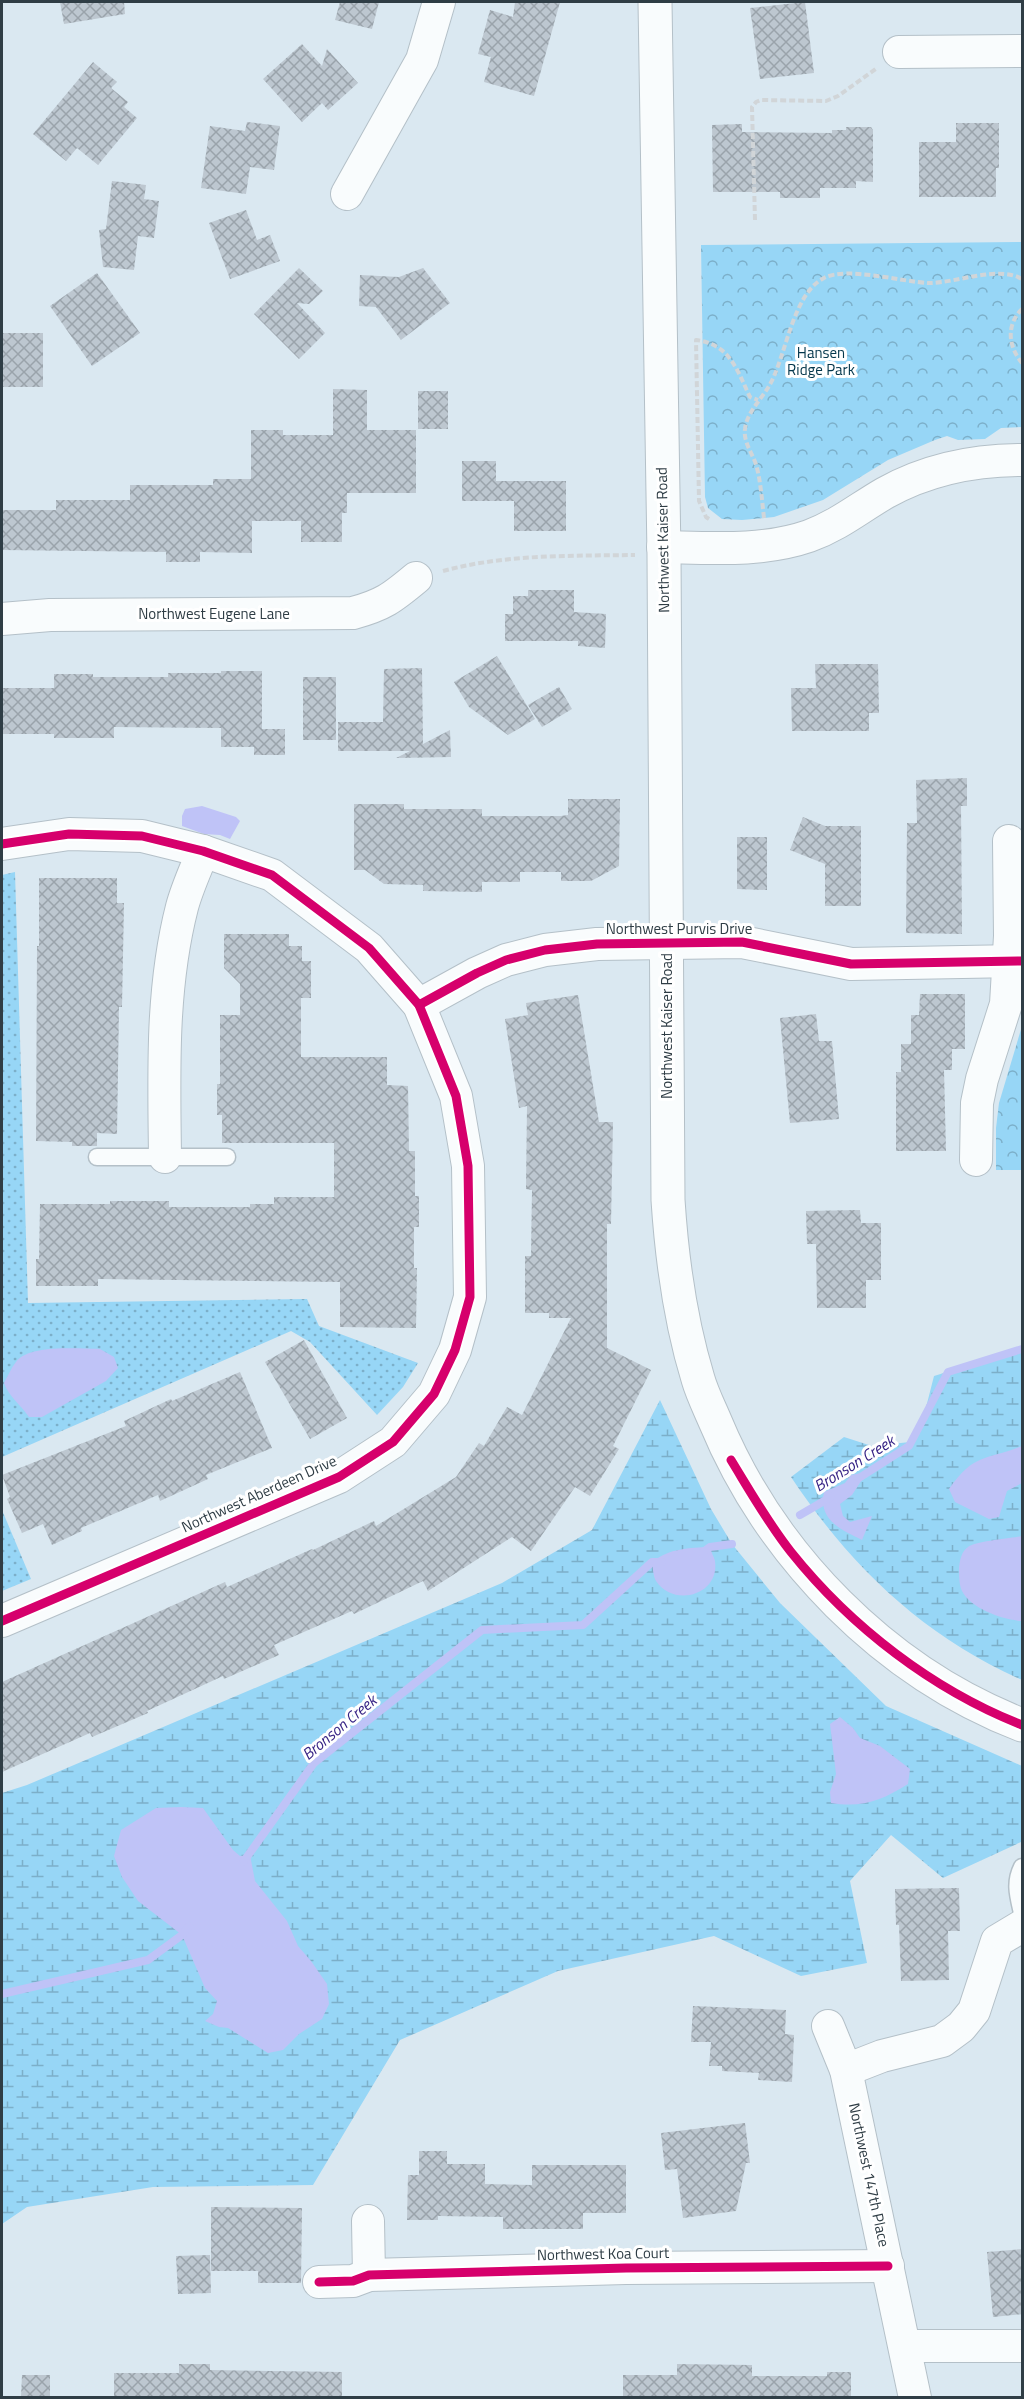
<svg xmlns="http://www.w3.org/2000/svg" width="1024" height="2399" viewBox="0 0 1024 2399" font-family="'Titillium Web',sans-serif">
<defs>
<pattern id="grass-dots" width="8" height="8" patternUnits="userSpaceOnUse" patternTransform="scale(1.5)"><rect width="8" height="8" fill="#97d6f6"/><path d="M2 2h.1M6 6h.1" fill="none" stroke="#7cafc9" stroke-width="1.8" stroke-linecap="round"/></pattern>
<pattern id="forest-crowns" width="20" height="18" patternUnits="userSpaceOnUse" patternTransform="scale(1.5)"><rect width="20" height="18" fill="#97d6f6"/><path d="M2 6a3 3 0 1 1 6 0M12 15a3 3 0 1 1 6 0" fill="none" stroke="#7cafc9"/></pattern>
<pattern id="wetland-marsh" width="20" height="14" patternUnits="userSpaceOnUse" patternTransform="scale(1.5)"><rect width="20" height="14" fill="#97d6f6"/><path d="M1 5h8M5 5V1M11 12h8M15 12V8" fill="none" stroke="#7cafc9"/></pattern>
<pattern id="building-cross-hatch" width="8" height="8" patternUnits="userSpaceOnUse" patternTransform="scale(1.5)"><rect width="8" height="8" fill="#bdc7d0"/><path d="M0 0l8 8M0 8l8-8" fill="none" stroke="#9aa3ab"/></pattern>
</defs>
<rect width="100%" height="100%" fill="#dae8f1"/>
<!-- grass -->
<g fill="url(#grass-dots)">
<polygon points="15,872 28,1303 307,1299 319,1326 418,1363 403,1387 377,1415 310,1342 291,1331 2,1457 2,875"/>
<polygon points="2,1510 31,1579 2,1591"/>
</g>
<!-- forest -->
<g fill="url(#forest-crowns)">
<polygon points="1022,242 1022,427 1001,428 985,439 958,440 947,436 935,440 888,460 823,500 774,517 742,520 722,519 708,508 705,497 701,245"/>
<polygon points="1022,1026 1022,1170 996,1170 996,1128 999,1103"/>
</g>
<!-- wetland -->
<g fill="url(#wetland-marsh)">
<path d="M1022,1349V1680C923,1636 851,1567 791,1477L844,1437L872,1446L910,1442L920,1431L934,1376Z"/>
<polygon points="660,1400 711,1509 732,1544 780,1603 886,1706 1022,1766 1022,1838 1021,1842 943,1878 891,1835 850,1881 867,1963 801,1976 714,1936 558,1971 400,2040 313,2185 153,2187 27,2207 2,2224 2,1793 27,1785 502,1583 592,1530"/>
</g>
<!-- water -->
<g fill="#bfc3f7">
<polygon points="202,806 236,817 240,821 230,839 220,835 204,834 182,826 182,816 185,809"/>
<path d="M100,1349L114,1357L118,1368L106,1381L42,1417H29C21,1405 9,1397 4,1383C8,1376 11,1368 16,1362C29,1344 80,1349 100,1349Z"/>
<path d="M1022,1446V1483L1007,1491L999,1517L989,1519L955,1502L949,1489C975,1452 986,1461 1022,1446Z"/>
<path d="M867,1472L852,1495L840,1504L843,1516L850,1522L872,1516L862,1540C840,1529 818,1520 824,1492L845,1483L851,1475Z"/>
<path d="M1022,1536V1621C1004,1620 971,1609 962,1591C959,1585 959,1574 959,1568C960,1560 961,1552 968,1547C975,1541 1012,1538 1022,1536Z"/>
<path d="M710,1547C711,1552 714,1557 715,1561C720,1595 674,1608 656,1581C653,1576 653,1568 652,1562C670,1548 689,1548 710,1547Z"/>
<path d="M840,1717L853,1728L860,1738L880,1746L910,1769L908,1784C881,1801 862,1808 831,1803L830,1792L836,1774L830,1724Z"/>
<polygon points="181,1807 203,1808 233,1850 240,1856 250,1855 255,1881 287,1921 298,1946 311,1961 327,1984 329,2004 322,2019 299,2034 283,2050 268,2053 228,2028 219,2027 205,2021 213,2014 217,2001 205,1988 182,1935 138,1901 122,1877 114,1856 121,1830 156,1808"/>
</g>
<g fill="none" stroke-linecap="round" stroke-linejoin="round">
<!-- stream -->
<g stroke="#bfc3f7" stroke-width="8">
<polyline points="859,1478 909,1446 948,1372 1022,1349"/>
<polyline points="800,1515 831,1497"/>
<polyline points="702,1553 710,1547 732,1544"/>
<polyline points="244,1861 314,1763 482,1630 583,1625 652,1562 662,1562"/>
<polyline points="2,1994 148,1960 182,1935 189,1926"/>
</g>
</g>
<!-- building -->
<g fill="url(#building-cross-hatch)">
<polygon points="60,2 124,2 125,14 64,24"/>
<polygon points="340,2 379,2 372,29 335,20"/>
<polygon points="515,2 560,2 534,96 484,82 491,57 478,54 490,10 513,17"/>
<polygon points="805,2 814,73 760,79 750,8"/>
<polygon points="302,44 322,66 327,49 358,83 328,110 322,103 302,122 263,79"/>
<polygon points="93,62 117,82 111,88 128,102 124,107 137,118 98,165 77,148 66,161 33,134"/>
<polygon points="247,122 280,126 274,170 250,167 246,194 201,188 210,126 245,131"/>
<polygon points="956,123 999,123 999,168 996,168 996,197 919,197 919,142 956,142"/>
<polygon points="742,124 742,132 832,133 832,130 846,130 846,127 871,127 873,130 873,182 856,181 856,188 820,188 820,198 780,198 780,192 713,192 712,125"/>
<polygon points="112,181 146,185 144,199 159,201 154,238 138,236 134,270 103,267 99,230 106,229"/>
<polygon points="246,210 257,240 270,235 280,261 230,279 209,223"/>
<polygon points="299,268 323,291 309,304 297,303 325,333 299,359 254,314"/>
<polygon points="423,268 450,303 401,340 376,307 359,306 360,275 399,277"/>
<polygon points="97,273 140,333 92,366 50,306"/>
<rect x="2" y="333" width="41" height="54"/>
<polygon points="333,389 367,390 367,430 416,430 416,493 347,493 347,513 342,513 342,542 301,542 301,521 252,521 252,553 200,552 200,562 166,562 166,552 2,550 2,510 56,510 56,500 130,500 130,485 213,485 213,479 251,479 251,430 283,430 283,435 333,435"/>
<rect x="418" y="391" width="30" height="38"/>
<polygon points="462,461 496,461 496,481 566,481 566,531 514,531 514,501 462,501"/>
<polygon points="528,590 574,590 574,612 606,614 605,648 578,646 578,641 505,641 505,614 513,614 513,596 528,596"/>
<polygon points="497,656 535,719 508,735 469,707 454,682"/>
<polygon points="815,664 878,664 879,713 869,713 869,731 792,731 791,688 816,688"/>
<polygon points="422,668 423,744 450,730 451,757 396,758 410,751 338,751 338,722 383,722 384,669"/>
<polygon points="221,671 262,671 262,729 285,729 285,755 254,755 254,747 221,747 221,728 114,727 114,738 54,738 54,734 2,734 2,688 54,688 54,674 93,674 93,677 168,677 168,673 221,673"/>
<rect x="303" y="677" width="33" height="63"/>
<polygon points="559,687 572,709 542,727 528,705"/>
<polygon points="967,778 967,806 961,806 962,934 906,933 907,823 917,823 916,780"/>
<polygon points="568,799 620,799 619,866 591,881 561,881 561,872 520,872 520,882 482,882 482,892 423,891 423,885 384,884 365,870 354,870 354,804 404,804 404,809 482,809 482,816 561,816 568,815"/>
<polygon points="803,817 825,826 861,826 861,906 825,906 825,864 790,850"/>
<polygon points="737,837 767,837 767,890 737,889"/>
<polygon points="39,878 117,878 117,903 124,903 122,1007 119,1007 117,1134 97,1133 97,1146 72,1146 72,1142 36,1141 37,946 39,946"/>
<polygon points="224,934 289,934 289,946 302,946 302,961 311,961 311,998 301,998 301,1057 387,1057 387,1085 408,1086 409,1151 415,1151 415,1196 419,1196 419,1227 414,1227 414,1268 417,1268 416,1328 340,1327 340,1282 98,1279 98,1286 36,1286 36,1259 39,1259 40,1204 110,1204 110,1201 169,1201 169,1207 250,1207 250,1204 274,1204 274,1197 334,1197 334,1143 222,1143 222,1115 217,1115 217,1084 220,1084 220,1015 240,1015 240,984 224,968"/>
<polygon points="920,994 965,994 965,1049 952,1049 952,1070 944,1070 946,1151 896,1151 896,1072 901,1072 901,1044 911,1044 911,1015 919,1015"/>
<polygon points="578,995 599,1122 613,1122 611,1224 607,1224 607,1348 651,1370 613,1446 619,1449 590,1496 575,1487 531,1551 512,1537 428,1591 423,1581 354,1614 352,1611 274,1645 279,1655 224,1679 223,1676 147,1711 148,1713 92,1737 90,1733 2,1772 2,1682 225,1582 227,1587 312,1549 313,1550 374,1521 376,1526 456,1477 479,1443 484,1446 507,1407 522,1415 571,1318 549,1318 549,1313 525,1313 525,1256 531,1256 532,1190 526,1189 527,1106 519,1108 505,1019 528,1015 526,1003"/>
<polygon points="816,1014 819,1041 832,1041 839,1119 790,1123 780,1018"/>
<polygon points="860,1210 861,1223 881,1223 881,1280 866,1280 866,1308 817,1308 816,1244 807,1244 806,1211"/>
<polygon points="304,1340 347,1418 310,1439 265,1362"/>
<polygon points="240,1372 272,1448 206,1475 208,1479 160,1501 158,1495 81,1528 82,1531 52,1545 43,1524 22,1533 7,1499 10,1497 2,1475 126,1426 124,1421 171,1399 172,1401"/>
<polygon points="959,1888 960,1931 948,1931 949,1980 901,1981 899,1925 896,1925 895,1889"/>
<polygon points="693,2006 786,2010 785,2034 794,2035 792,2082 758,2080 759,2073 722,2071 722,2066 709,2066 711,2042 691,2042"/>
<polygon points="745,2123 750,2163 746,2163 736,2211 683,2218 677,2169 665,2170 661,2133"/>
<polygon points="419,2151 447,2151 447,2164 485,2164 485,2184 532,2185 532,2165 626,2165 626,2213 583,2213 583,2229 503,2229 503,2217 438,2216 438,2220 407,2220 408,2175 419,2175"/>
<polygon points="211,2207 302,2208 301,2283 258,2283 258,2271 211,2271"/>
<polygon points="1023,2249 1023,2314 993,2317 987,2252"/>
<polygon points="210,2255 211,2293 178,2294 176,2256"/>
<polygon points="179,2364 210,2364 210,2370 342,2372 342,2397 114,2397 114,2373 179,2373"/>
<polygon points="677,2364 752,2365 752,2376 827,2376 827,2372 851,2372 851,2397 623,2397 623,2375 677,2375"/>
<polygon points="22,2375 50,2375 50,2397 21,2397"/>
</g>
<g fill="none" stroke-linecap="round" stroke-linejoin="round">
<!-- service casing -->
<g stroke="#b4c0c8" stroke-width="19">
<g id="service">
<polyline points="97,1157 227,1157"/>
<path d="M1022,1867C1014,1883 1018,1895 1022,1913"/>
</g>
</g>
<!-- minor casing -->
<g stroke="#b4c0c8" stroke-width="34">
<g id="minor">
<polyline points="899,52 1022,51"/>
<polyline points="347,194 422,60 439,2"/>
<path d="M663,547C712,548 763,552 809,536C839,525 859,508 885,493C928,469 975,460 1022,460"/>
<path d="M2,619L50,615L353,613C383,605 392,598 416,578"/>
<polyline points="2,844 69,834 142,836 203,851 272,875 369,948 419,1005 456,1096 468,1166 470,1297 455,1350 434,1394 393,1442 339,1477 2,1621"/>
<polyline points="419,1005 477,973 506,960 545,950 597,944 742,942 851,964 1022,961"/>
<path d="M165,1157C164,1073 161,989 182,907C187,888 196,869 203,851"/>
<polyline points="976,1160 977,1103 982,1079 1006,1004 1010,936 1009,841"/>
<polyline points="828,2026 846,2070 915,2398"/>
<polyline points="846,2070 882,2056 942,2041 961,2027 974,2011 997,1941 1022,1926"/>
<polyline points="368,2221 369,2275"/>
<polyline points="319,2282 353,2281 369,2275 626,2268 888,2266"/>
<polyline points="905,2346 1022,2346"/>
</g>
</g>
<!-- secondary casing -->
<g stroke="#b4c0c8" stroke-width="35">
<path id="secondary" d="M655,2L664,555L668,1200C672,1261 680,1320 698,1379C702,1393 709,1407 715,1421C771,1556 885,1672 1022,1725"/>
</g>
<!-- path -->
<g stroke="#d1d5d8" stroke-width="4" stroke-dasharray="6 3" stroke-linecap="butt">
<polyline points="755,220 752,107 756,102 761,100 826,101 838,96 877,68"/>
<path d="M1022,309C1006,325 1008,346 1022,363"/>
<path d="M764,518C762,501 761,484 757,468C754,455 743,443 745,429C747,412 761,400 769,386C786,358 792,294 824,278C847,266 902,282 929,283C957,283 998,265 1022,279"/>
<path d="M709,519L706,517L699,501L696,340C730,344 737,370 750,397L758,400"/>
<path d="M443,571C505,554 571,556 635,555"/>
</g>
<!-- service -->
<use href="#service" stroke="#f9fcfd" stroke-width="16"/>
<!-- minor -->
<use href="#minor" stroke="#f9fcfd" stroke-width="32"/>
<!-- secondary -->
<use href="#secondary" stroke="#f9fcfd" stroke-width="33"/>
<!-- cycleway casing -->
<g stroke="#fff" stroke-width="13">
<g id="cycleway">
<polyline points="2,844 69,834 142,836 203,851 272,875 369,948 419,1005 456,1096 468,1166 470,1297 455,1350 434,1394 393,1442 339,1477 2,1621"/>
<polyline points="419,1005 477,973 506,960 545,950 597,944 742,942 851,964 1022,961"/>
<path d="M731,1460C750,1491 768,1523 791,1552C851,1627 933,1690 1022,1725"/>
<polyline points="319,2282 353,2281 369,2275 626,2268 888,2266"/>
</g>
</g>
<!-- cycleway -->
<use href="#cycleway" stroke="#d6006c" stroke-width="9"/>
</g>
<g text-anchor="middle" stroke-width="6" stroke-linejoin="round" paint-order="stroke">
<!-- park labels -->
<g font-size="15" fill="#03364b" stroke="#fff">
<text x="821" y="358">Hansen<tspan x="821" dy="17">Ridge Park</tspan></text>
</g>
<!-- street labels -->
<g font-size="15" fill="#2f3d45" stroke="#fff">
<text transform="translate(663 540) rotate(-91)" y="5">Northwest Kaiser Road</text>
<text x="214" y="619">Northwest Eugene Lane</text>
<text x="679" y="934">Northwest Purvis Drive</text>
<text transform="translate(667 1026) rotate(-90)" y="5">Northwest Kaiser Road</text>
<text transform="translate(259 1494) rotate(-24)" y="5">Northwest Aberdeen Drive</text>
<text transform="translate(869 2175) rotate(78)" y="5">Northwest 147th Place</text>
<text transform="translate(603 2254) rotate(-1)" y="5">Northwest Koa Court</text>
</g>
<!-- water labels -->
<g font-size="16" font-style="italic" fill="#362385" stroke="#fff">
<text transform="translate(854 1463) rotate(-32)" y="6">Bronson Creek</text>
<text transform="translate(339 1727) rotate(-40)" y="6">Bronson Creek</text>
</g>
</g>
<!-- border -->
<rect width="1024" height="2399" fill="none" stroke="#2f3d45" stroke-width="6"/>
</svg>
